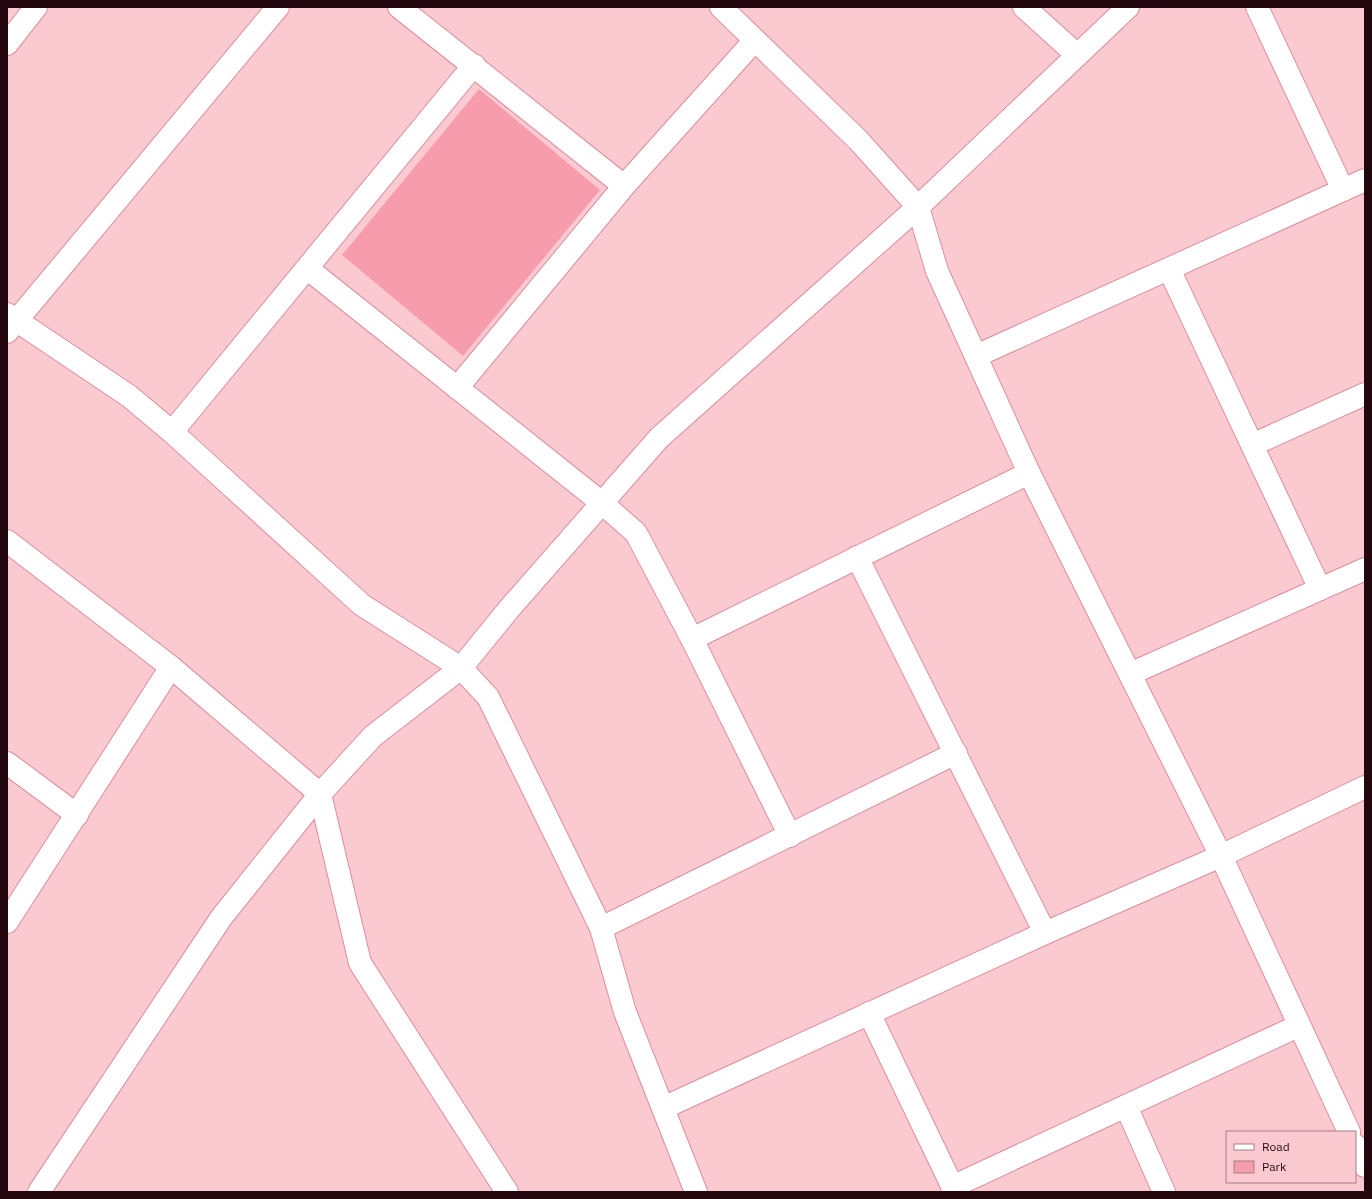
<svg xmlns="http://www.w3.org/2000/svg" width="1372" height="1199" viewBox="0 0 1372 1199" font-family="'IBM Plex Sans',sans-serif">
<rect width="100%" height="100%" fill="#fbcad1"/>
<!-- green -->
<polygon fill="#f79cad" points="479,89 600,190 463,356 342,255"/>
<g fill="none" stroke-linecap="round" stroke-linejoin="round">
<!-- street casing -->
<g stroke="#dc8e9c" stroke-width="24">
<g id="street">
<polyline points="399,7 624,186"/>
<polyline points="721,7 859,141 918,207 937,271 1029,473 1221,856 1349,1132"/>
<polyline points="1024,7 1077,55"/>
<polyline points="1257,7 1343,190"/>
<polyline points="7,44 36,7"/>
<polyline points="308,269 602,503 636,533 692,639 790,836"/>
<polyline points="1169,269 1320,589"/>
<polyline points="7,314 129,396 172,432 362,605 461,668 488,697 601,928 625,1012 696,1192"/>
<polyline points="7,332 278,7"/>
<polyline points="976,356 1365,180"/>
<polyline points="457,388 624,186 755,40"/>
<polyline points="172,432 474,65"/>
<polyline points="1252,445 1365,394"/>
<polyline points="7,541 171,667 320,794 360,963 507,1192"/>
<polyline points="857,557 1045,933"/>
<polyline points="692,639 1029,473"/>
<polyline points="1130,674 1365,569"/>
<polyline points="7,763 77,815"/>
<polyline points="7,922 171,667"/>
<polyline points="601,928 956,753"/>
<polyline points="869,1013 955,1192"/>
<polyline points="1126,1106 1164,1192"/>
<polyline points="663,1108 1045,933 1221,856 1365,787"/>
<polyline points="1355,1145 1365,1166"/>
<polyline points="952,1187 1298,1026"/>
<polyline points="39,1192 221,918 320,794 373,736 461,668 509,609 659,438 918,207 1128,7"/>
</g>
</g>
<!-- street -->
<use href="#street" stroke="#fff" stroke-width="22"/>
</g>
<!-- border -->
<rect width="1372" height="1199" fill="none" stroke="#23070e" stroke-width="16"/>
<!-- legend -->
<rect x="1226" y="1131" width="130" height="52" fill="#fbcad1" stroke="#a57c83"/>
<rect x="1234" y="1144" width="20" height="6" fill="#ffffff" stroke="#a57c83"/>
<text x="1262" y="1151" font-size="12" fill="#23070e">Road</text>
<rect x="1234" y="1161" width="20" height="12" fill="#f79cad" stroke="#a57c83"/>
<text x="1262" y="1171" font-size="12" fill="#23070e">Park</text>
</svg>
